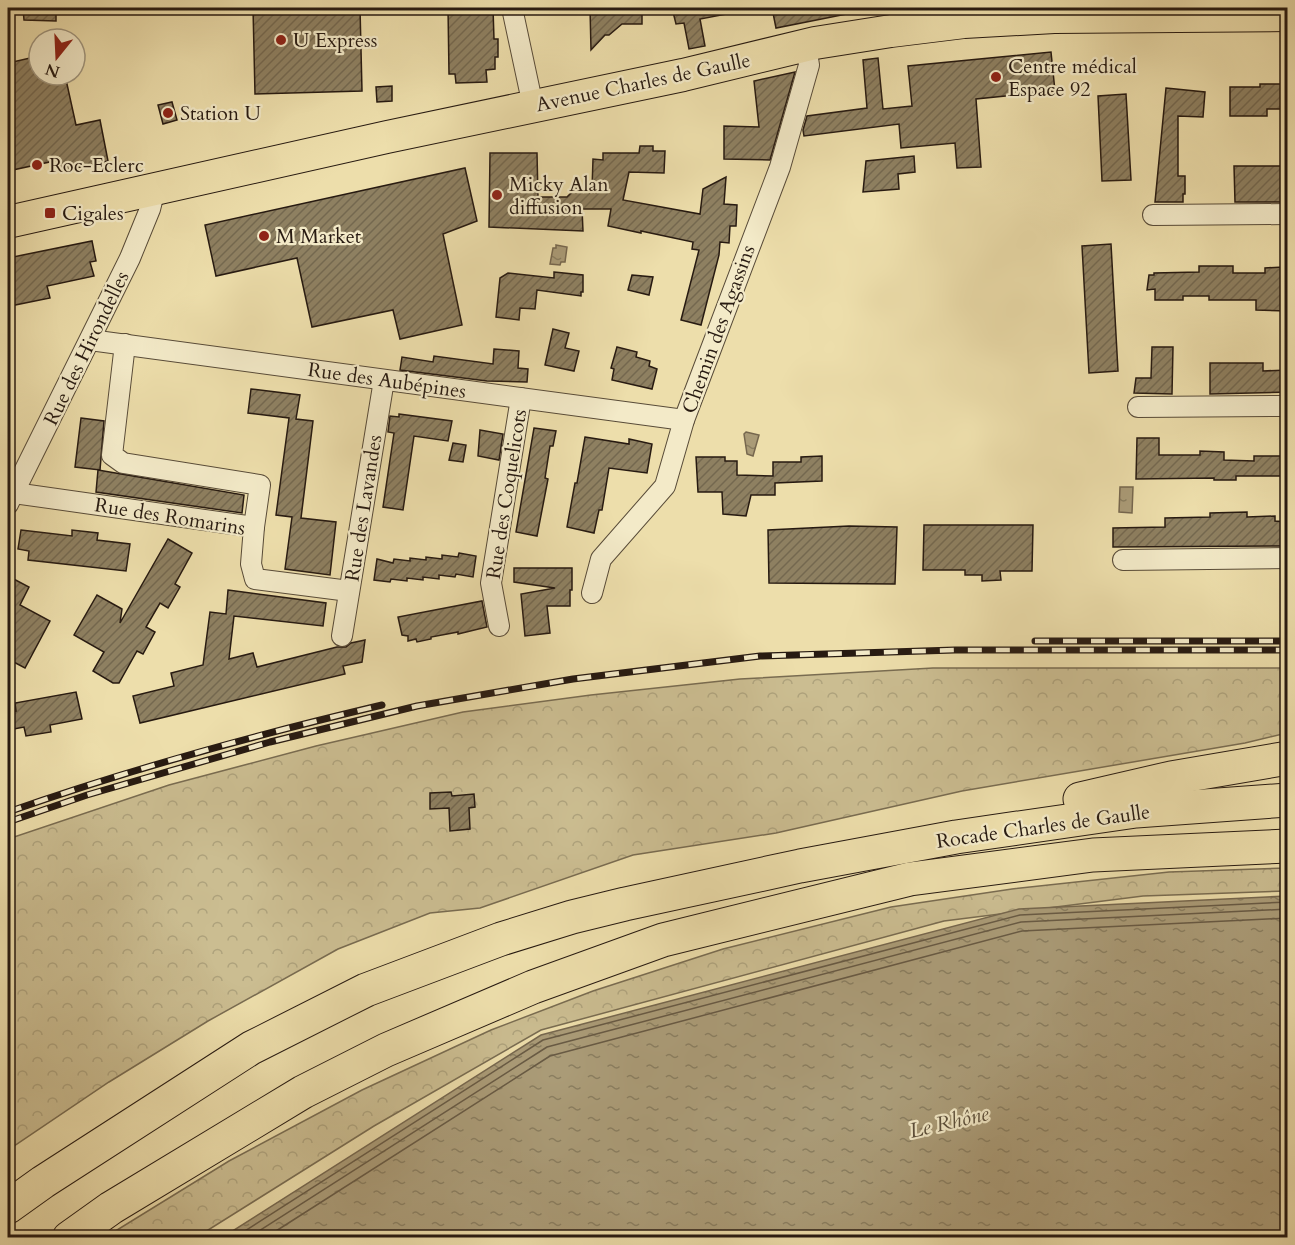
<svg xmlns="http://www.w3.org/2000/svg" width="1295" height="1245" viewBox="0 0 1295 1245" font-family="Cardo,serif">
<defs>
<pattern id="forest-crowns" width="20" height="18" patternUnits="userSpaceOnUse" patternTransform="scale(1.5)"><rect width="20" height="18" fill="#cbbd91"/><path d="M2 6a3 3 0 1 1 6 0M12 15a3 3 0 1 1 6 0" fill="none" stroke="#aea27c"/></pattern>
<pattern id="water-ripples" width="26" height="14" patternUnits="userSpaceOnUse" patternTransform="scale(1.5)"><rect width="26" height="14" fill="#aa9b77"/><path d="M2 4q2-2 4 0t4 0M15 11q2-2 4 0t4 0" fill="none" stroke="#8a7e60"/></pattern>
<pattern id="building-hatch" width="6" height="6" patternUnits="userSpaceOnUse" patternTransform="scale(1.5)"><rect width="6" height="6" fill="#8e8061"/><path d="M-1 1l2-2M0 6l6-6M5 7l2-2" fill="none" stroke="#74684f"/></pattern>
</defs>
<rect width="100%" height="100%" fill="#eddeab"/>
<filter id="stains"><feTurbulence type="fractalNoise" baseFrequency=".00333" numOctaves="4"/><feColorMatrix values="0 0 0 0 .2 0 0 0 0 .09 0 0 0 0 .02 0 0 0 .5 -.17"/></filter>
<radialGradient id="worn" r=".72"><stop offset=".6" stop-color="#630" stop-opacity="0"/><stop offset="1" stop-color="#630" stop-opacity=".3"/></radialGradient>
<!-- forest -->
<g fill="url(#forest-crowns)" stroke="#796c51" stroke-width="1.5">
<polygon points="933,668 1287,668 1287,733 1245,743 962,791 776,833 633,855 480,908 430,913 338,949 208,1021 109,1082 8,1150 8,839 169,785 316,746 463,712 591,695 740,679"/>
<polygon points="1287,868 1287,891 1143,896 944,921 541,1030 374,1126 197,1237 104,1238 229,1161 362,1090 491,1030 593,991 723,949 891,907 1012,889 1169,872"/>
</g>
<!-- water -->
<g fill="url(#water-ripples)" stroke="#76674e" stroke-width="1.5">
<polygon points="556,245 567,247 565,262 561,262 560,265 550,264 553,248 556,248"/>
<polygon points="746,432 759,435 753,456 747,454 744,434"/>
<polygon points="1120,487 1133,487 1132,513 1119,512"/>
<polygon points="1287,896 1287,1237 223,1237 541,1035 1019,909"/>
</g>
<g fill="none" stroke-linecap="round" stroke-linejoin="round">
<!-- shore -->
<g stroke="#685a44" stroke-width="1.5">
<polyline points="234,1238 543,1040 1020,915 1288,902"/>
<polyline points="248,1238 547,1047 1021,922 1288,909"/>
<polyline points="265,1238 550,1056 1022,931 1288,918"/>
</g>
</g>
<!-- building -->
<g fill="url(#building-hatch)" stroke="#271a11" stroke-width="1.5">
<polygon points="23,8 56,8 56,21 24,20"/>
<polygon points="253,8 360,8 362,91 255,94"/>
<polygon points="448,8 493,8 494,39 498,39 498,57 495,57 495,69 486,70 487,82 456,83 455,74 449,74"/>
<polygon points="590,8 642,8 642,24 622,24 609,35 605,35 591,50"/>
<polygon points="672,8 727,8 727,14 700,19 705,46 689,49 684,23 676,24"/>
<polygon points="772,8 846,8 847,14 776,28"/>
<polygon points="1051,52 1055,91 976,99 981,167 957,168 955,143 901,148 899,124 804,136 803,130 807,116 867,108 863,60 878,58 883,109 912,106 908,66"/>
<polygon points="39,56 39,75 65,75 76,125 100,120 108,161 62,171 59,160 8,171 8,63"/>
<polygon points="795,72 770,160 724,159 724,126 759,127 754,81"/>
<polygon points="1260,84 1287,84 1287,109 1267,109 1267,116 1230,116 1230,87 1260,87"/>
<polygon points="392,86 392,101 377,102 376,87"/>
<polygon points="1166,88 1205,92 1203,117 1178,116 1178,176 1185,176 1185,194 1183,194 1183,202 1155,202"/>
<polygon points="1126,94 1131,180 1102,181 1098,96"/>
<polygon points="172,102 177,120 163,124 158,105"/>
<polygon points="640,146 653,146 653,151 665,151 664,173 629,172 623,200 700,214 703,189 726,177 724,204 737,205 736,226 730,226 729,243 720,242 719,255 701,325 681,320 699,250 692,249 693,242 641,231 641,233 608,226 611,209 582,209 583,231 489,227 490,153 537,153 538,197 567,197 576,188 592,189 593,159 603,160 603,153 639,153"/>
<polygon points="914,156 915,172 898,174 899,189 863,192 866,161"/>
<polygon points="1234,166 1287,166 1287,202 1235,202"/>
<polygon points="465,168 477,221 443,234 462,325 400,339 393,310 312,327 297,258 216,276 205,225"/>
<polygon points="92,241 96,261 90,262 94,276 47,286 50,298 10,306 8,295 8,258"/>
<polygon points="1111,244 1118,371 1089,373 1082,246"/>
<polygon points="1199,266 1233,266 1233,273 1265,273 1265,268 1283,267 1284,298 1287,298 1287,311 1256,310 1256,300 1209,300 1209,296 1183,296 1183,300 1155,300 1155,289 1147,290 1149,275 1154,275 1154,273 1199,272"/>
<polygon points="554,272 583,275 583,292 581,292 581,296 537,290 535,309 520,308 519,320 496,317 500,278 508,273 554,278"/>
<polygon points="632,275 653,277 649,295 628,290"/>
<polygon points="553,329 569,333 565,348 579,351 574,371 545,365"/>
<polygon points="617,347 637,352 636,357 650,361 649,366 657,369 652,389 612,380 614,369 611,368"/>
<polygon points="1152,347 1173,347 1172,394 1134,393 1136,378 1151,378"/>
<polygon points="494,349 519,351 518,368 528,369 527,382 487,381 400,370 402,357 433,362 434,356 493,364"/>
<polygon points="1210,363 1263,363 1263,371 1287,370 1287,392 1210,394"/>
<polygon points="251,389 300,395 296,419 313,421 301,518 336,522 330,575 285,569 292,517 276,515 289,418 248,413"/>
<polygon points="399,414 452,421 448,441 414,436 403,510 383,507 394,433 388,432 390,416 399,417"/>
<polygon points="81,418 104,421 100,470 75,467"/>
<polygon points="534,428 556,431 553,446 550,446 545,478 548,479 537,536 516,532"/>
<polygon points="480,430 503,434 499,460 478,456"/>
<polygon points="585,437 629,444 629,439 652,444 647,473 609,468 602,510 599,510 594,533 567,527 575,483 577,483"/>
<polygon points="1137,438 1159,438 1159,455 1200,455 1200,451 1224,452 1224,460 1254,461 1254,456 1287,456 1287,476 1236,476 1236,480 1214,480 1214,478 1136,479"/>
<polygon points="453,443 466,445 463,462 449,460"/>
<polygon points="822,456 822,481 775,483 775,495 751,495 746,516 723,514 722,492 698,492 696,457 725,457 725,461 737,461 737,475 773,476 773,462 801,462 801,457"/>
<polygon points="98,470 244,495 242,513 96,492"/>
<polygon points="1247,512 1247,517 1275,516 1275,521 1287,522 1287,546 1113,547 1113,528 1165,527 1165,518 1210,517 1210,513"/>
<polygon points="924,525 1033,525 1032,571 1000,571 1001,580 982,581 982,575 965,575 965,570 923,570"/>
<polygon points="849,526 897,527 895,584 769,583 768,530"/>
<polygon points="21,530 72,536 72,530 98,533 97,540 130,544 126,571 28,560 29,551 18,549"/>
<polygon points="168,539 192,553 175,584 180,587 168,608 160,603 146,627 155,632 143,654 137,651 119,683 113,683 93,671 104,652 74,635 97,595 122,609 120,623"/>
<polygon points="459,553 476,556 473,577 456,574 455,577 439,575 439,579 423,577 423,580 407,578 407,581 391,579 390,582 374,580 377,559 393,563 394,559 410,561 410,558 426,560 426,557 442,559 442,555 458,557"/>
<polygon points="514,568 572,568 572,590 570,590 570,606 547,606 550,633 525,636 521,594 555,588 514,582"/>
<polygon points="8,576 29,587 20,605 50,621 25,668 8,659"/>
<polygon points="228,590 326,603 323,626 234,616 229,659 253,653 257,667 337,647 346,647 351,643 365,640 362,662 343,666 345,674 140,723 133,696 174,686 171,673 203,665 210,612 226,614"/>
<polygon points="482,601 487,627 458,634 458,632 431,637 431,639 417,642 416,639 408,641 408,636 402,635 398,617"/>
<polygon points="76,692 82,719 50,725 51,732 26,736 24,727 8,730 8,712 16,711 15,703"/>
<polygon points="451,792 452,796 474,794 475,807 469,808 470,829 450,831 449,808 430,809 430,793"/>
</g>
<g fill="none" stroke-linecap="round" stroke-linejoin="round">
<!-- minor casing -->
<g stroke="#584b38" stroke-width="22">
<g id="minor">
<polyline points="512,8 533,106"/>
<polyline points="1153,215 1288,214"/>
<polyline points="90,340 684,420"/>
<polyline points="125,344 112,455 123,463 260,485 254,527"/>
<polyline points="1138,407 1288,406"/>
<polyline points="14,493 254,527 251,564 255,579 349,591"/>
<polyline points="8,504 130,258 150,209 155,189"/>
<polyline points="1123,560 1288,558"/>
<polyline points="592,593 601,559 665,486 684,420 780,167 809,65 806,46"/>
<polyline points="499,626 491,583 521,398"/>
<polyline points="342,636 384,380"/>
</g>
</g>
<!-- primary casing -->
<g stroke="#271a11" stroke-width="34">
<polyline id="primary" points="8,222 387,137 683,75 815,43 891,31 964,22 1054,17 1288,15"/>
</g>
<!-- trunk casing -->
<g stroke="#271a11" stroke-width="35">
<g id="trunk">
<polyline points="1080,799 1171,778 1288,758"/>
<polyline points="8,1207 43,1182 251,1048 366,990 501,939 572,917 625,904 800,866 956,837 1136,811 1288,800"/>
<polyline points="69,1238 111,1208 303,1092 386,1050 533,987 663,940 910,879 1093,855 1288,846"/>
</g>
</g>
<!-- minor -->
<use href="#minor" stroke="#f3eac8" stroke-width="20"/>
<!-- primary -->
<use href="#primary" stroke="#eddeab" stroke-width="32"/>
<!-- trunk -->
<use href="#trunk" stroke="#eddeab" stroke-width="33"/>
<!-- rail casing -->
<g stroke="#271a11" stroke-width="7">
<g id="rail">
<polyline points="1035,641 1288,641"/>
<path d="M8,812C131,769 255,735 382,705"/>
<polyline points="8,822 87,795 270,742 417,706 573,679 760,656 955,650 1288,650"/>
</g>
</g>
<!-- rail -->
<use href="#rail" stroke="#f3eac8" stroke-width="4.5" stroke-dasharray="14" stroke-linecap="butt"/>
</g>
<!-- markers -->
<g fill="#8f2418" stroke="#f3eac8" stroke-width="2">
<circle cx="281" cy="40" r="6"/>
<circle cx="996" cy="77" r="6"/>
<circle cx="168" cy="113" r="6"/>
<circle cx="37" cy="165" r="6"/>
<circle cx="497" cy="195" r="6"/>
<rect x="44" y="207" width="12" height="12" rx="3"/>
<circle cx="264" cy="236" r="6"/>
</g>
<g text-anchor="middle" stroke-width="4.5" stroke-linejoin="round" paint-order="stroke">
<!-- poi labels -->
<g font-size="20" fill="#271a11" stroke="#f3eac8" text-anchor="start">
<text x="293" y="47">U Express</text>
<text x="1008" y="73">Centre médical<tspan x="1008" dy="23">Espace 92</tspan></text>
<text x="180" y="120">Station U</text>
<text x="49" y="172">Roc-Eclerc</text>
<text x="509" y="191">Micky Alan<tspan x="509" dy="23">diffusion</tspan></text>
<text x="62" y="220">Cigales</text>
<text x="276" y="243">M Market</text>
</g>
<!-- street labels -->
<g font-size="20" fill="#271a11" stroke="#f3eac8">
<text transform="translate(643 82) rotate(-12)" y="7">Avenue Charles de Gaulle</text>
<text transform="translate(718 329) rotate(-70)" y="7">Chemin des Agassins</text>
<text transform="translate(86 348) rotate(-64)" y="7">Rue des Hirondelles</text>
<text transform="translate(387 380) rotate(8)" y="7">Rue des Aubépines</text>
<text transform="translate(506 494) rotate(-81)" y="7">Rue des Coquelicots</text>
<text transform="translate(363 508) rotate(-81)" y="7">Rue des Lavandes</text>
<text transform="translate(170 516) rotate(9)" y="7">Rue des Romarins</text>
<text transform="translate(1043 826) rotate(-8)" y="7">Rocade Charles de Gaulle</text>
</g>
<!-- water labels -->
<g font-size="21" font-style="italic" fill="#5b4e3a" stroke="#f3eac8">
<text transform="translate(949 1122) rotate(-13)" y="7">Le Rhône</text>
</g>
</g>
<!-- margin -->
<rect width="1295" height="1245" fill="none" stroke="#eddeab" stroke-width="30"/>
<rect x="9" y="9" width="1277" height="1227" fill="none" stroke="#271a11" stroke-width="3"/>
<rect x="15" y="15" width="1265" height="1215" fill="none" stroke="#271a11" stroke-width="1.5"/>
<!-- north arrow -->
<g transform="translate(57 57) rotate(198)"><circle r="28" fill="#f3eac8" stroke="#a1977f" stroke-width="1.5"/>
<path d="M0-4.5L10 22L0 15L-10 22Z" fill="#8f2418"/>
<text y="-9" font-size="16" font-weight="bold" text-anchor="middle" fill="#271a11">N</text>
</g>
<rect width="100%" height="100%" filter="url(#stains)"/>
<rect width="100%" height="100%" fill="url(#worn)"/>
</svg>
